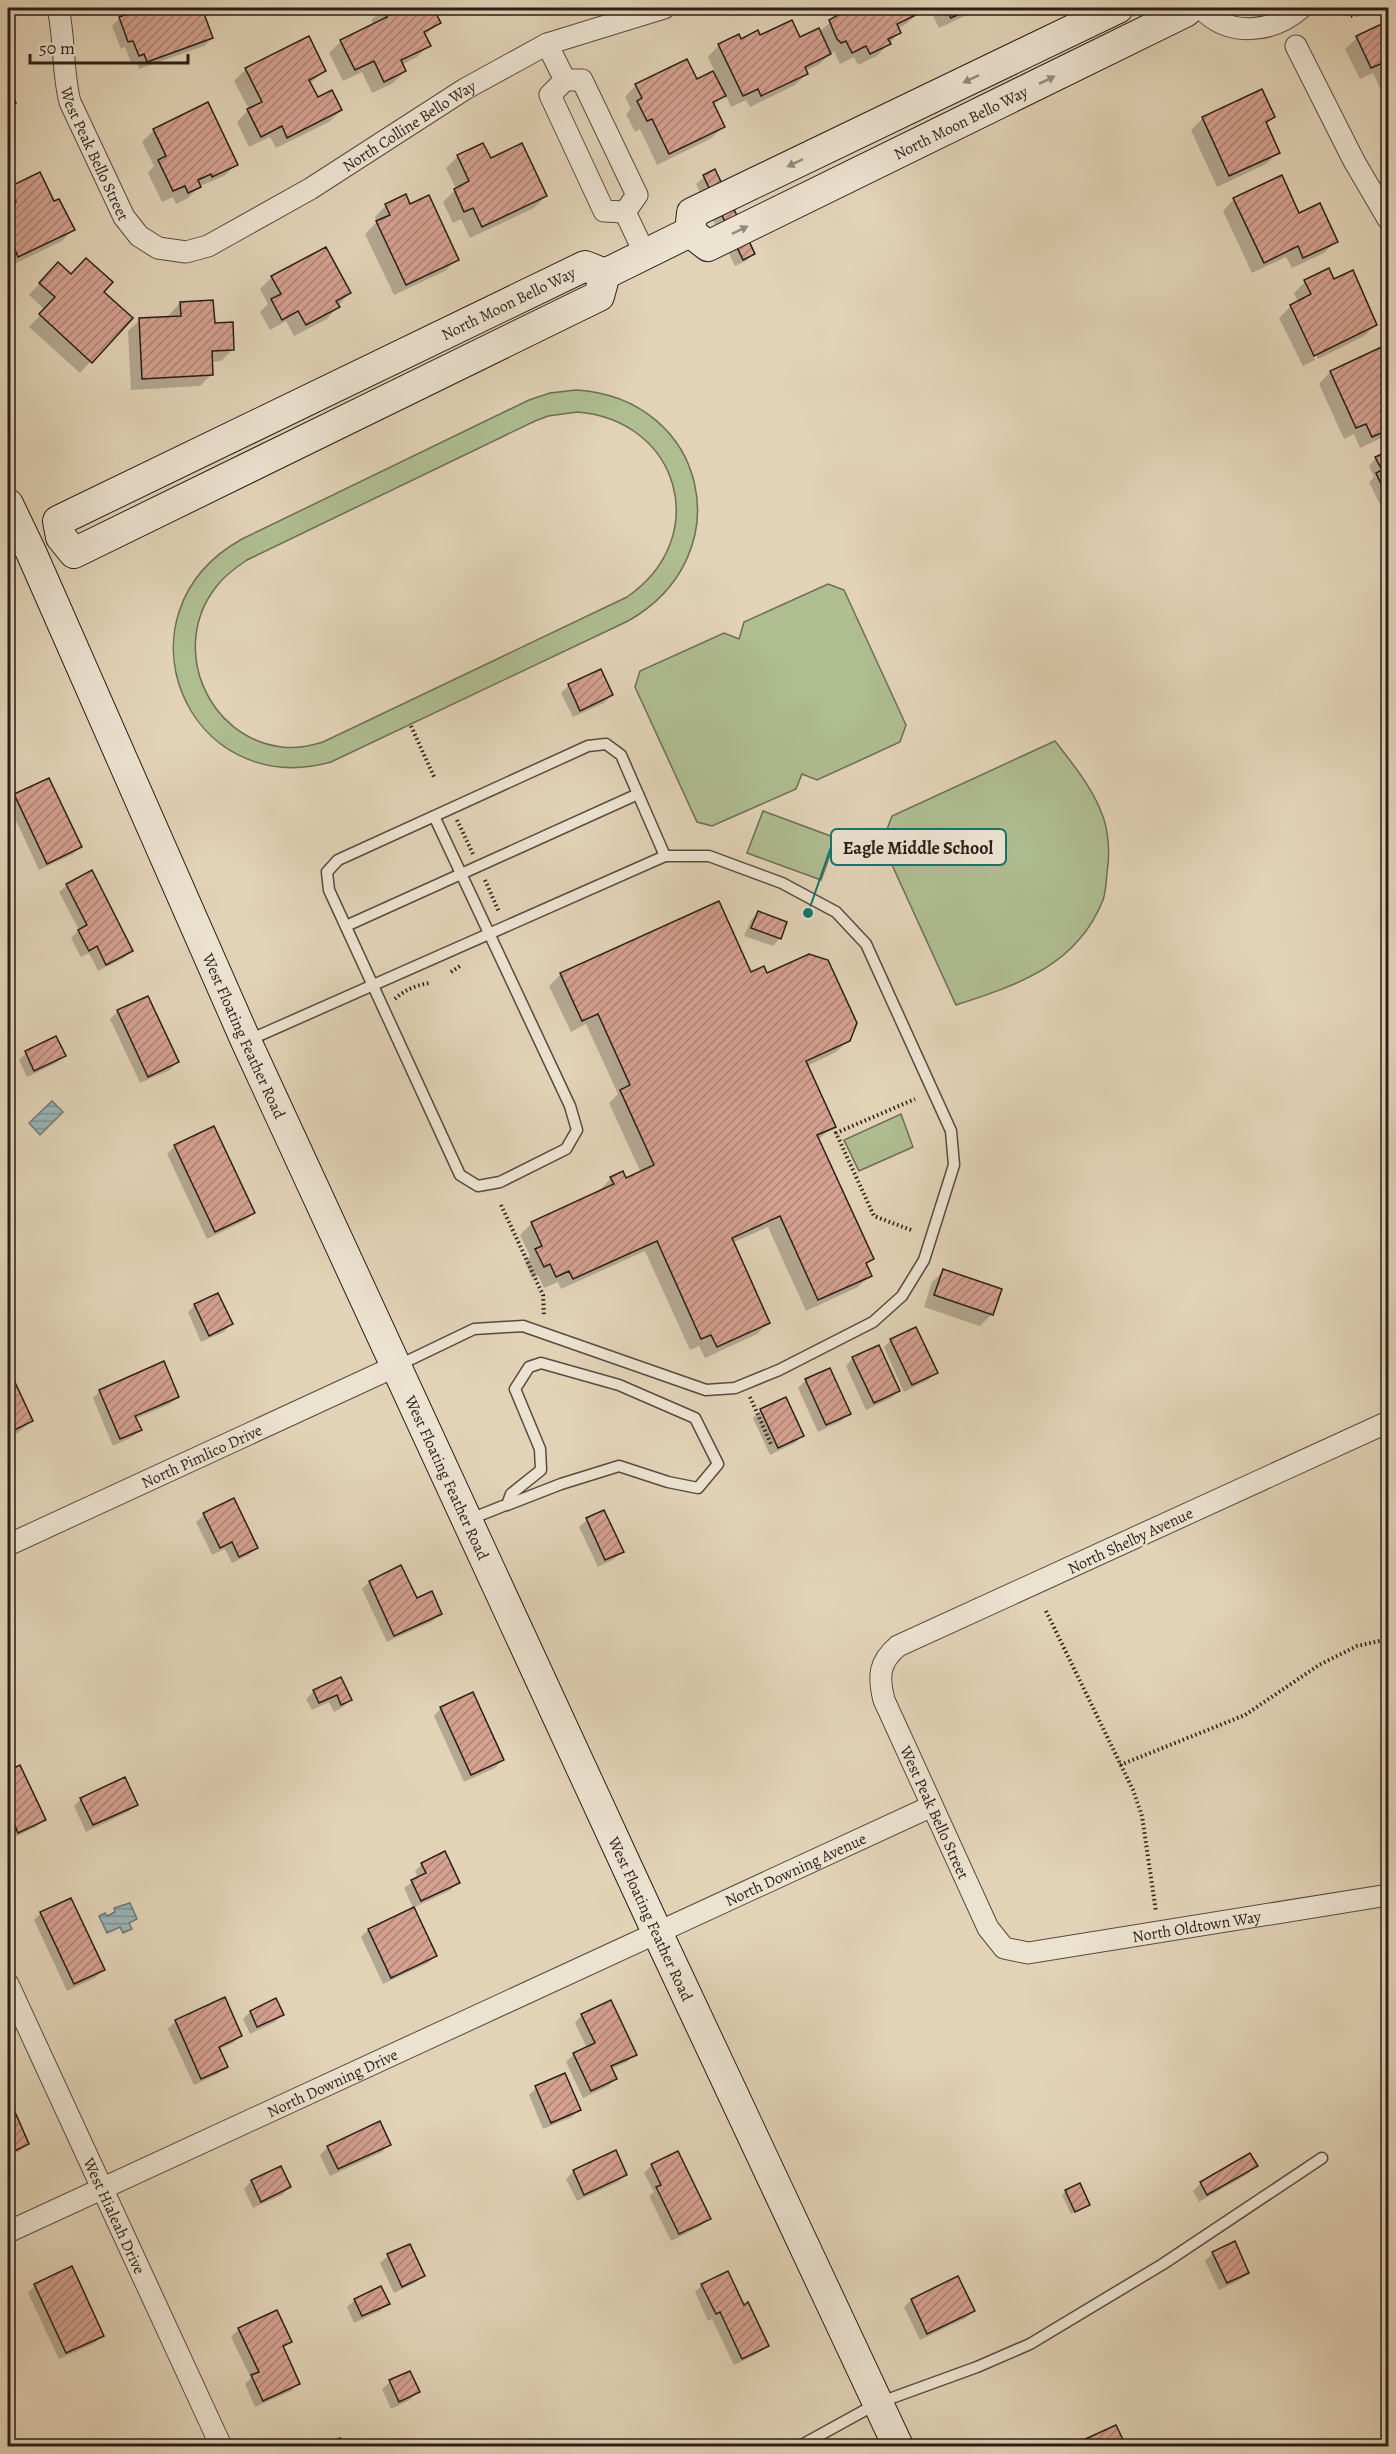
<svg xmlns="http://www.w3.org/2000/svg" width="1396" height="2454" viewBox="0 0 1396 2454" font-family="Alegreya,serif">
<defs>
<pattern id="water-rules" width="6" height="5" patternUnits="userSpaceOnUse" patternTransform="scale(1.5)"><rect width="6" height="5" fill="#9ab5b9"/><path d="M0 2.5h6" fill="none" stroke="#7e9395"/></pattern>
<pattern id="building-hatch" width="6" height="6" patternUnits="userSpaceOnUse" patternTransform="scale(1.5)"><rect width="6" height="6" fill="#d5a191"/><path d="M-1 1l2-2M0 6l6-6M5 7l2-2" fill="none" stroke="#ad8375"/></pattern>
</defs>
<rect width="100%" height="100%" fill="#e2d3b7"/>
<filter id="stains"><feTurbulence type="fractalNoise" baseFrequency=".00333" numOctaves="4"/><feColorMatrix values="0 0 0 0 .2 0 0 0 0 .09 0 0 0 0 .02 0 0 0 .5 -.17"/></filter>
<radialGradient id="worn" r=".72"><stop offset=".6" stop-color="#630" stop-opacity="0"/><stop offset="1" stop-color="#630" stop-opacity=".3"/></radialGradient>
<!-- green -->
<g fill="#afbd91" stroke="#6c6e54" stroke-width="1.5" fill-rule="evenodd">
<path d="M576,390C708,398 743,556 628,621L331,762C186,802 109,613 242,539L529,400L550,393ZM577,412C680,420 713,538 627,597L323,742C310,746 296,749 282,747C207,738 169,647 216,587C224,576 235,568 247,560L535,421L548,416Z"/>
<polygon points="828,584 844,590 906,725 900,742 817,780 802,774 796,789 712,826 697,822 635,687 640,671 724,633 739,639 744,622"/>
<path d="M1055,741C1072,763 1092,787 1102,814C1109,831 1110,855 1107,873C1106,882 1106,892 1103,900C1077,966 1017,985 956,1005L882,843L892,816Z"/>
<polygon points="763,811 836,838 821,880 747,853"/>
<polygon points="901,1114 913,1147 859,1171 844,1140"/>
</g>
<!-- water -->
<g fill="url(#water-rules)" stroke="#6d7978" stroke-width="1.5">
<polygon points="52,1101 63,1112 40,1135 29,1123"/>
<polygon points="130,1903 137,1919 129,1923 132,1929 123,1933 120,1927 107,1933 99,1916 105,1913 107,1916 115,1912 114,1908"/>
</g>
<!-- shadow -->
<g fill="#0003">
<polygon points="126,8 201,8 212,38 204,46 139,69 137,61 131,63 125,47 121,49 112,26 120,18 129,15"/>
<polygon points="385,8 431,8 439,23 424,36 429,45 417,57 401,65 405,71 393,83 372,93 362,72 343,81 329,53 341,41 374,25 371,20"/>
<polygon points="842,8 915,8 918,13 906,24 897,29 899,33 877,56 858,65 854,57 840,64 834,51 818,65 805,71 807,74 795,85 750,107 746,100 731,107 725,94 713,106 723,126 712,138 657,165 640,129 635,132 626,114 631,109 625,97 636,85 697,81 715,72 708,57 719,45 760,37 799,39 819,32 837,17 836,14"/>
<polygon points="929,8 982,8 939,28"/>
<polygon points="1388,22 1388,105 1373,73 1360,79 1345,49 1357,38"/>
<polygon points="246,69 325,71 309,84 317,99 341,110 329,122 276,148 270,137 249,147 237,122 249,109 234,81"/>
<polygon points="1274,117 1265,125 1278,153 1266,164 1217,187 1191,130 1203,118"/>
<polygon points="154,130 236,165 224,176 200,186 188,198 176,204 173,197 162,202 148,173 154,166 142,142"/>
<polygon points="458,156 490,160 546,196 534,208 470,238 461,219 453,223 443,202 456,189 446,168"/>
<polygon points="714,171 753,254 746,261 735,266 696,184 704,177"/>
<polygon points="10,188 54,203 73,229 62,241 8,267 8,190"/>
<polygon points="1234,199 1298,215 1336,241 1324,253 1292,268 1286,257 1252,273 1223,211"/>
<polygon points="386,205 409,206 457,259 445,271 394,295 365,234 377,222 375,217"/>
<polygon points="46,276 71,276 102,292 91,361 80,373 29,327 45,310 29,295"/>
<polygon points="272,277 349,293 327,319 294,336 286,321 270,330 260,312 268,304 260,289"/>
<polygon points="1334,281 1376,325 1364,336 1318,359 1293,308 1290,308 1315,360 1303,366 1279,318 1291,306 1298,302 1294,293 1305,282"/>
<polygon points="180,303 213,325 233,349 221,361 211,362 212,374 200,386 131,390 128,331 140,320 169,318 169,315"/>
<polygon points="1388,346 1388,435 1360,448 1354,434 1344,439 1319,384 1330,372"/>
<polygon points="1388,452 1388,521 1369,482 1374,477 1369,466 1376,458"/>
<polygon points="569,685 612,695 604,703 573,717 561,693"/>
<polygon points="49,780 80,847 73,854 39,870 8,803 15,796"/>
<polygon points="67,885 132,950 124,958 98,971 89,953 81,957 71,938 79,930 59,892"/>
<polygon points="758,913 780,938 773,946 744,936 751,920"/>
<polygon points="561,974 766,975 849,1040 836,1052 807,1066 834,1126 818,1140 872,1259 865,1266 870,1276 858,1287 806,1311 768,1227 732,1243 768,1323 757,1334 705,1358 699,1346 690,1350 645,1251 561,1289 558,1282 544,1288 538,1275 532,1278 525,1262 530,1256 520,1235 532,1223 601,1192 600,1190 611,1178 625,1180 641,1173 609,1103 618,1094 586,1024 571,1032 549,986"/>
<polygon points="118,1011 177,1062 170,1070 140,1083 110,1019"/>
<polygon points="26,1053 64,1056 56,1063 27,1077 19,1060"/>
<polygon points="175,1146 254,1213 246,1220 207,1239 167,1154"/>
<polygon points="944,1271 992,1314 980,1326 924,1307 932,1282"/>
<polygon points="195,1305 231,1324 224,1332 201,1342 188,1312"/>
<polygon points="891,1340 936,1373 928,1380 904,1392 884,1347"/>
<polygon points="853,1358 899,1391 891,1398 866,1410 846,1366"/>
<polygon points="12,1380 31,1421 19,1432 8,1438 8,1382"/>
<polygon points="806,1380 849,1413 841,1421 818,1432 798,1388"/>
<polygon points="100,1391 178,1397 170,1404 135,1419 140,1430 132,1437 113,1446 93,1398"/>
<polygon points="761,1411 802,1436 795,1443 770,1455 753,1418"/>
<polygon points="233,1500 256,1547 249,1555 232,1563 225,1549 212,1555 196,1522 204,1515"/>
<polygon points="603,1512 622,1551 614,1559 598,1567 579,1527 587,1520"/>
<polygon points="369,1582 416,1600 440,1613 433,1621 387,1642 362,1589"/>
<polygon points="340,1679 350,1700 343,1707 334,1712 329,1702 312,1710 306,1699 314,1691"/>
<polygon points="441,1708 502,1760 495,1768 464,1782 434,1716"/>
<polygon points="19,1767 44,1820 36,1827 11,1839 8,1832 8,1773"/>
<polygon points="81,1799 136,1804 128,1812 86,1832 74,1806"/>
<polygon points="422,1864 458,1882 451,1890 413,1908 404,1888 418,1878 415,1871"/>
<polygon points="41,1913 103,1970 95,1978 67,1991 34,1920"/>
<polygon points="368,1930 435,1956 428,1963 383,1984 361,1937"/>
<polygon points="250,2012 282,2015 275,2022 250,2034 243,2019"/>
<polygon points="582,2015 635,2054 627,2062 611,2069 615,2079 608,2086 583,2098 566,2062 574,2054 587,2048 575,2023"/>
<polygon points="176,2021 241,2036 233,2043 218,2050 226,2066 218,2074 194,2085 168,2029"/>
<polygon points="536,2088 579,2109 572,2117 543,2129 529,2095"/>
<polygon points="8,2099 28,2143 20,2151 8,2157"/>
<polygon points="389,2144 382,2152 330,2176 320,2155 328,2147"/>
<polygon points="1249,2155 1256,2166 1248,2174 1199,2202 1193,2191 1201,2183"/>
<polygon points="652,2165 709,2218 701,2226 671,2241 649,2196 654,2192 644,2173"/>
<polygon points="281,2168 290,2187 282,2195 253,2208 244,2189 251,2181"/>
<polygon points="574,2171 626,2174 618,2182 577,2201 566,2179"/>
<polygon points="1066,2191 1088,2204 1071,2214 1062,2195"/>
<polygon points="1213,2253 1248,2273 1240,2280 1219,2290 1205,2261"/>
<polygon points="388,2256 423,2276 415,2283 394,2293 380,2263"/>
<polygon points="35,2285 102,2335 95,2343 59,2359 28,2293"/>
<polygon points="702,2285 743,2307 767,2346 759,2353 734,2365 712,2319 708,2321 695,2292"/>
<polygon points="355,2300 388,2303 380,2311 354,2323 347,2307"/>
<polygon points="911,2300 973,2311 966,2318 920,2340 904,2307"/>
<polygon points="239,2329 290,2342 282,2349 298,2383 291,2391 255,2407 245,2384 251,2378 231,2337"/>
<polygon points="409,2373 418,2392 410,2400 391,2409 382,2389 390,2382"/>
<polygon points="1115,2427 1125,2446 1074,2446"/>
</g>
<!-- building -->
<g fill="url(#building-hatch)" stroke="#291e17" stroke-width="1.5">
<polygon points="136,8 202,8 213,38 147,62 144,54 139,56 133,41 128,42 119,17 137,11"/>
<polygon points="382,8 433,8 441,23 424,32 431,46 401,60 406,71 384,82 374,61 355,70 340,40 387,17"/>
<polygon points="850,8 917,8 920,13 897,24 901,33 888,39 891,44 870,54 866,46 852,53 846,41 841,43 837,39 829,20"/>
<polygon points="946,8 972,8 951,18"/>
<polygon points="792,20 800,37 819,28 831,54 805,67 808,74 761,96 758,89 743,96 718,44 739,34 741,39 758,30 760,35"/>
<polygon points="1388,21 1388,69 1385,62 1371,68 1356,36"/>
<polygon points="309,36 326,71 309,80 318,97 332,90 342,110 287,138 282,126 261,137 247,109 262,102 245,68"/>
<polygon points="687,59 697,79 713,71 726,96 713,102 725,127 669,154 652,119 647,121 637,101 642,98 635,84"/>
<polygon points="8,84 16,103 8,106"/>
<polygon points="1262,89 1275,117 1266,122 1280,153 1229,176 1202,117"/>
<polygon points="208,102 238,165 212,177 211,174 198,180 201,187 188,193 185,186 173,191 158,160 166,156 153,129"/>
<polygon points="483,143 491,158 522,143 547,196 482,227 473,208 464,212 454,189 469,181 457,155"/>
<polygon points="715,169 755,254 743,260 703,175"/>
<polygon points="40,172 54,201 59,199 75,230 18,257 12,242 8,244 8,206 16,202 9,187"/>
<polygon points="1282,175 1299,213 1320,203 1338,242 1303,258 1298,246 1264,263 1233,198"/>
<polygon points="406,194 410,204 429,195 459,260 406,285 376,221 390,215 385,204"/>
<polygon points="326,247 351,293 336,301 340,307 306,325 298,311 282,320 271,299 281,294 271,276"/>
<polygon points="86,258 113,282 104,292 133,318 92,363 39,314 55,297 39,283 58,262 71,274"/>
<polygon points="1329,268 1334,279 1353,270 1377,325 1314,356 1290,305 1311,294 1304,280"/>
<polygon points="213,300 215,323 233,322 234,350 212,351 213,375 142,379 139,318 181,316 180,302"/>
<polygon points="1388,344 1388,430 1372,437 1366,424 1356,428 1330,371"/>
<polygon points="1388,451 1388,499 1376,473 1382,470 1375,457"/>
<polygon points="601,669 613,695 580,711 568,684"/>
<polygon points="49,778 82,847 47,864 14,794"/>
<polygon points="92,870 133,951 106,965 97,946 89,951 78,930 87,925 66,884"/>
<polygon points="719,901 751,972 764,966 767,973 809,954 828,960 857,1023 850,1041 806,1061 836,1127 817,1135 874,1259 866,1263 872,1276 818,1300 780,1216 732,1238 770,1323 717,1347 711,1335 701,1339 657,1241 573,1279 569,1271 556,1277 550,1264 544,1267 535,1249 542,1246 531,1222 614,1184 610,1177 623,1171 626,1178 654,1165 620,1090 630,1085 598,1014 582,1021 560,973"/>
<polygon points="758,911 787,922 781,939 751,928"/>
<polygon points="148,996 179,1062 148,1077 117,1010"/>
<polygon points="56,1036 66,1056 34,1071 25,1051"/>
<polygon points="214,1126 255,1213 215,1232 174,1145"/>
<polygon points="943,1269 1002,1289 993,1315 934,1295"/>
<polygon points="218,1293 233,1324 209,1336 194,1304"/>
<polygon points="916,1327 938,1373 912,1385 890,1339"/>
<polygon points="879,1345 900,1391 874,1403 852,1357"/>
<polygon points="164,1361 179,1397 135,1416 142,1430 120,1439 99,1390"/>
<polygon points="830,1368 851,1414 826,1425 805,1379"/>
<polygon points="13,1378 33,1421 8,1433 8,1381"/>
<polygon points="786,1397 804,1436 778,1448 760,1409"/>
<polygon points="234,1498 258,1548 239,1557 232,1542 220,1548 203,1513"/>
<polygon points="604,1510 624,1552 605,1560 586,1518"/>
<polygon points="401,1565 417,1598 432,1591 442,1614 394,1636 369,1581"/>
<polygon points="341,1677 352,1700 341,1705 337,1695 319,1703 313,1690"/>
<polygon points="473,1692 504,1760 471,1775 440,1707"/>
<polygon points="20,1765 46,1820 18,1833 8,1809 8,1771"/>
<polygon points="125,1777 138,1805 93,1825 80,1798"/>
<polygon points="445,1851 460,1883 421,1901 411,1880 426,1873 421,1863"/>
<polygon points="71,1898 105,1970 74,1984 40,1912"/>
<polygon points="414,1907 437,1956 391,1978 368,1929"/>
<polygon points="225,1997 242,2036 219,2047 228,2067 201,2079 175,2020"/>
<polygon points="276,1998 284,2015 257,2027 250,2011"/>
<polygon points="611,2000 637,2055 611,2066 617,2079 591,2091 573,2053 595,2043 581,2014"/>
<polygon points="565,2073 581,2110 551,2123 535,2086"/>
<polygon points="8,2096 29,2144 8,2154"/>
<polygon points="380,2121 391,2145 338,2169 327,2146"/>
<polygon points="616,2150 627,2175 584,2195 573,2170"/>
<polygon points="678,2151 711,2219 679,2234 656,2187 661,2185 651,2164"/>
<polygon points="1250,2153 1258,2166 1207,2195 1200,2182"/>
<polygon points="281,2166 291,2187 261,2202 251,2180"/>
<polygon points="1080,2183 1090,2205 1075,2212 1065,2190"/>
<polygon points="1235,2241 1249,2273 1227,2283 1212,2252"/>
<polygon points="410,2244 425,2276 402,2287 387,2254"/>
<polygon points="72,2266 104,2336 66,2353 34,2284"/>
<polygon points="728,2271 744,2305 748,2302 769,2346 742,2359 720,2312 716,2314 701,2284"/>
<polygon points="958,2276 975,2311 927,2334 911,2299"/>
<polygon points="381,2286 390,2304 362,2316 354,2299"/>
<polygon points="277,2310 292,2342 283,2346 300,2384 263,2401 251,2375 259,2372 238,2328"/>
<polygon points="410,2371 420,2392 399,2402 389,2380"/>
<polygon points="1116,2425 1126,2446 1070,2446"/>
<polygon points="340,2438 344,2446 323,2446"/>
</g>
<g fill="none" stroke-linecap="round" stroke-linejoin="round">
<!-- lane casing -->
<g stroke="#574b3f" stroke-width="13">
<g id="lane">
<polyline points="434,816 570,1106 577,1130 566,1149 500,1182 478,1186 460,1175 329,890 327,872 338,860 588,746 606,744 621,755 665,856"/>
<polyline points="346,926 638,794"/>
<polyline points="249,1040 665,856 709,856 782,883 836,912 866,944 951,1131 954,1165 924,1260 902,1296 873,1322 779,1370 735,1388 706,1390 523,1326 474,1329 397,1366"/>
<polyline points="468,1520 503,1506 507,1505 561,1484 619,1466 668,1482 698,1488 718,1464 695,1418 619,1385 541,1363 529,1367 515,1389 540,1449 541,1470 511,1494 507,1505"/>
<polyline points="800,2446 878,2403 977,2367 1030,2344 1163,2264 1322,2158"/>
</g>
</g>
<!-- street casing -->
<g stroke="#574b3f" stroke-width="23">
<g id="street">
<path id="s1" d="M58,8C65,39 62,71 70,102L124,217L139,236L158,248L186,252L208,246L310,189L465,89L547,44L664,8"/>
<path d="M1201,8C1229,38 1272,33 1301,8"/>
<polyline points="547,44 565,80"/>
<polyline points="1296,46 1354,161 1388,219"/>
<polygon points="565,80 582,80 637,195 625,212 604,211 550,95"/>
<polyline points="625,212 645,254"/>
<path id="s2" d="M1388,1422L898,1646C879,1662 878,1676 884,1700L988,1928L1004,1948L1028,1953L1388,1895"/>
<path id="s3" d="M8,1545L396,1366"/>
<path id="s4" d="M8,1984L221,2446"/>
<path id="s5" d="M8,2232L932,1806"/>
</g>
</g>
<!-- secondary casing -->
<g stroke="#291e17" stroke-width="32">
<g id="secondary">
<path id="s6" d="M690,232L708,246L1185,12L1190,8"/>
<polyline points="690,232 692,213 1118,8"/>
<polygon points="585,266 605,274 599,296 74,553 61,537 58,521"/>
<polyline points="605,274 690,232"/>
<path id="s7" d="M8,504L31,552L246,1041L657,1932L898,2446"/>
</g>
</g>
<!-- path -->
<g stroke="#291e17" stroke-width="4" stroke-dasharray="1.5 3" stroke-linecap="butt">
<polyline points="1330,8 1353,16 1370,8"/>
<polyline points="411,726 435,779"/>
<polyline points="457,820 473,854"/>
<polyline points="485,880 499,912"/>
<polyline points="451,972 460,966"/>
<path d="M395,999C404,990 417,985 429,983"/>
<polyline points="501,1205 543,1295 544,1317"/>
<polyline points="911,1230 874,1216 836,1133 915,1099"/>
<polyline points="750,1397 771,1444"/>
<polyline points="1046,1611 1133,1790 1142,1816 1156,1912"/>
<polyline points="1120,1765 1245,1715 1319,1665 1357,1646 1388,1639"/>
</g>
<!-- lane -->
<use href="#lane" stroke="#ece2d0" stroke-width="10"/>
<!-- street -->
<use href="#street" stroke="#ece2d0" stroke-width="21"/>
<!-- secondary -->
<use href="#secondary" stroke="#ece2d0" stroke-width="30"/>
</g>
<!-- one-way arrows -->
<defs><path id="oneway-solid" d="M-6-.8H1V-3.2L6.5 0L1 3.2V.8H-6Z" transform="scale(1.5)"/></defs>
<g fill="#948a7d">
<use href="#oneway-solid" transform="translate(971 79) rotate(154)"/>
<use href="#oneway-solid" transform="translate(1047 80) rotate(-26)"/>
<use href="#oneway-solid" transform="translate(795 163) rotate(154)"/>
<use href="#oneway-solid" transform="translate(740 230) rotate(-26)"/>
</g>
<g text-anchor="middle" stroke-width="4.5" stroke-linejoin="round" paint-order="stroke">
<!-- street labels -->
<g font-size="16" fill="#291e17" stroke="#ece2d0">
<text dy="6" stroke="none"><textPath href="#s6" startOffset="304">North Moon Bello Way</textPath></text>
<text dy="6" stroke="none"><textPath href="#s1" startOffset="554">North Colline Bello Way</textPath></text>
<text dy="6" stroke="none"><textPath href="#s1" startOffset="152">West Peak Bello Street</textPath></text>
<text transform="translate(508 303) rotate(-26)" y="6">North Moon Bello Way</text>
<text dy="6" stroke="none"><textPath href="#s7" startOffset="582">West Floating Feather Road</textPath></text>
<text dy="6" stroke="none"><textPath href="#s3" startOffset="213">North Pimlico Drive</textPath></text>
<text dy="6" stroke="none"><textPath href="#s7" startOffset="1068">West Floating Feather Road</textPath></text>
<text transform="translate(1130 1540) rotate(-25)" y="6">North Shelby Avenue</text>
<text dy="6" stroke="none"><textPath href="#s2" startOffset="722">West Peak Bello Street</textPath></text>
<text dy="6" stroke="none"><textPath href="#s5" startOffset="867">North Downing Avenue</textPath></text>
<text dy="6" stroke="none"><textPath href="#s7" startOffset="1554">West Floating Feather Road</textPath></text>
<text dy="6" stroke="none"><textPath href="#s2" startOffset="1070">North Oldtown Way</textPath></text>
<text dy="6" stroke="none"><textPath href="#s5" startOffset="357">North Downing Drive</textPath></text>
<text dy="6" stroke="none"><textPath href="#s4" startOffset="255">West Hialeah Drive</textPath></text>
</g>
</g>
<!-- callouts -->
<path fill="none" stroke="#0f766e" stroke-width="2" d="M808 913L831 847"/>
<circle fill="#0f766e" stroke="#ece2d0" stroke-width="2" cx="808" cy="913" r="6"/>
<rect fill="#ece2d0" stroke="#0f766e" stroke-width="2" x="831" y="829" width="175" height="36" rx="6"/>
<g font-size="18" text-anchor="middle" font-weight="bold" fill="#291e17">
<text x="918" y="854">Eagle Middle School</text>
</g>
<!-- margin -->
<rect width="1396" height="2454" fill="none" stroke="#e2d3b7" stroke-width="30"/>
<rect x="9" y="9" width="1378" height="2436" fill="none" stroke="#291e17" stroke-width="3"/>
<rect x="15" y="15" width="1366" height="2424" fill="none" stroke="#291e17" stroke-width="1.5"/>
<!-- scale -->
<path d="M30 54v9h158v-9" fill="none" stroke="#291e17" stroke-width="3"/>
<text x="39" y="54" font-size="18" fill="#291e17" stroke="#ece2d0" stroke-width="4.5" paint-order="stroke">50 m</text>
<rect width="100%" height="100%" filter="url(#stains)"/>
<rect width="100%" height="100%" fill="url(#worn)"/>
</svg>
